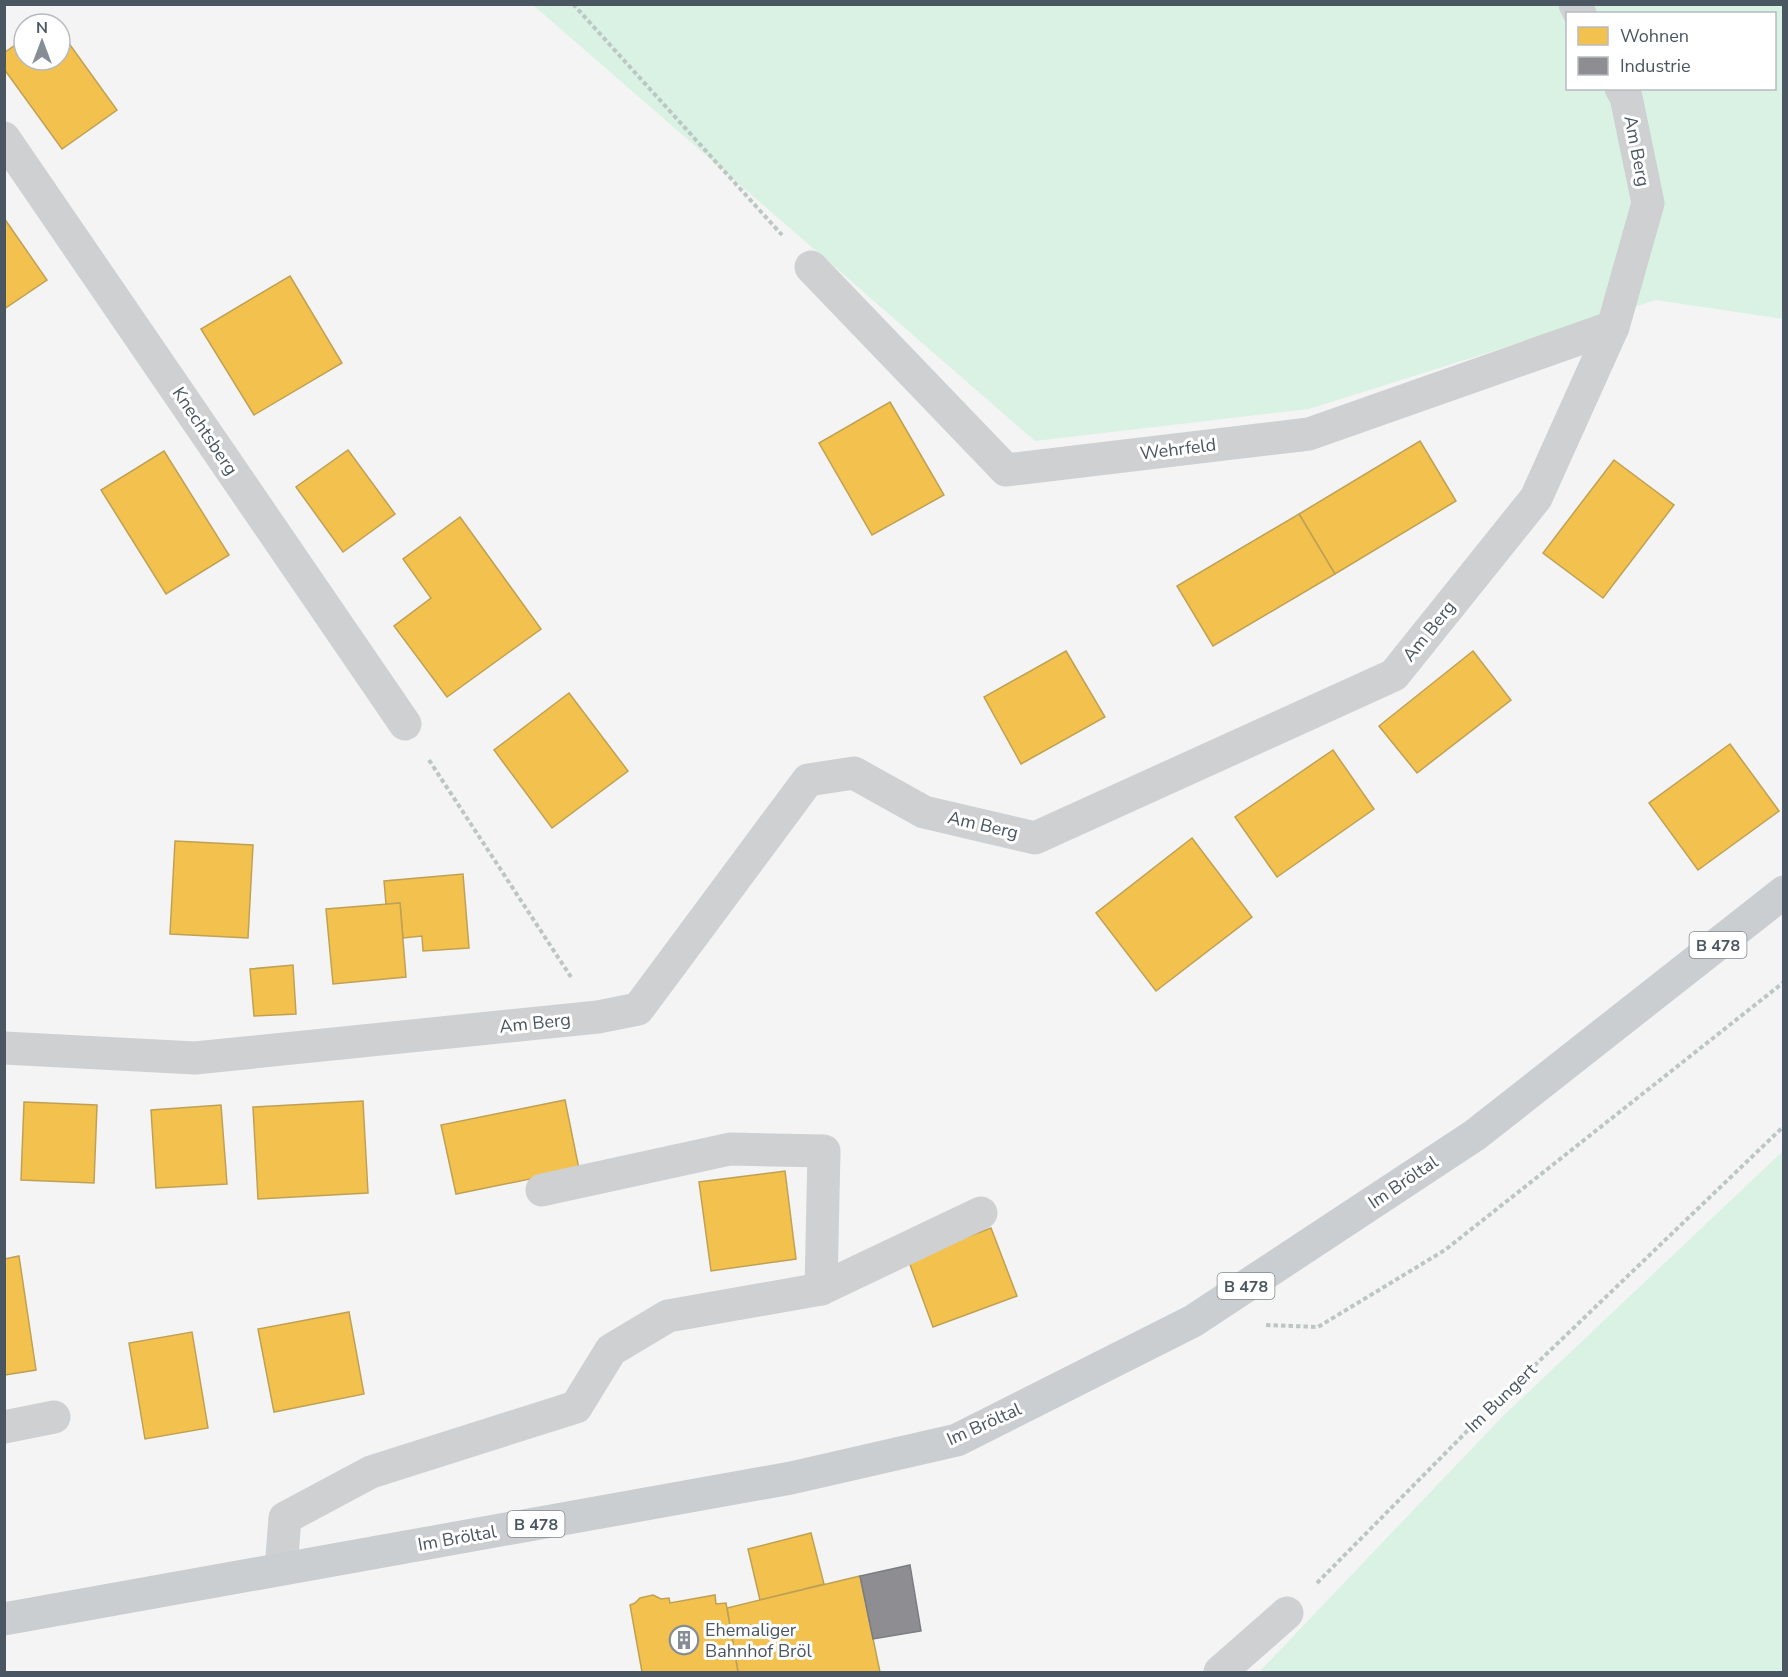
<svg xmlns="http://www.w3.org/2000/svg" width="1788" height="1677" viewBox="0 0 1788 1677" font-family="'Nunito Sans',sans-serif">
<rect width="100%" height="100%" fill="#f4f4f4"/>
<!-- green -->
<g fill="#d9f2e3" fill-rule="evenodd">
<path d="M533,5H1783V319L1656,300L1309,409L1035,441ZM1568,14H1774V88H1568Z"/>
<polygon points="1783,1151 1783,1672 1259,1672 1502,1417"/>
</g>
<!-- homes -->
<g fill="#f2c14e" stroke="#c0a154" stroke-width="1.5">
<polygon points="60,31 117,110 62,149 4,69 4,53 24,39 24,60 60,60"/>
<polygon points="4,218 47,280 4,309"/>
<polygon points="290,276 342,363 254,415 201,329"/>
<polygon points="890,402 944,495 872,535 819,443"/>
<polygon points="1420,441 1456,501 1335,574 1299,514"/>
<polygon points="348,450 395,514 343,552 296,487"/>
<polygon points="164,451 229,555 166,594 101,490"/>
<polygon points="1614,460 1674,505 1603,598 1543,553"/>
<polygon points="1299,514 1335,574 1213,646 1177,586"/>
<polygon points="460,517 541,629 447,697 394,626 431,598 403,559"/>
<polygon points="1066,651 1105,717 1021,764 984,697"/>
<polygon points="1473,651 1511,700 1417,773 1379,726"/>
<polygon points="569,693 628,771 552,828 494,750"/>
<polygon points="1730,744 1779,811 1698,870 1649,803"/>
<polygon points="1333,750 1374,809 1277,877 1235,817"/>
<polygon points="1192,838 1252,917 1156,991 1096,913"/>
<polygon points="175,841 253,845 248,938 170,934"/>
<polygon points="463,874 469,948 423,951 422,936 403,938 400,903 386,904 384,881"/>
<polygon points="400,903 406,977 333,984 326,909"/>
<polygon points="293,965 296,1014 254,1016 250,969"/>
<polygon points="565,1100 579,1169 456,1194 441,1125"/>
<polygon points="363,1101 368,1193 258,1199 253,1107"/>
<polygon points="24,1102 97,1105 94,1183 21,1180"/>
<polygon points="221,1105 227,1184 156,1188 151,1110"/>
<polygon points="785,1171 796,1259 711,1271 699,1182"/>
<polygon points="991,1228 1017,1296 933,1327 908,1259"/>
<polygon points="19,1256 36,1370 4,1375 4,1259"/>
<polygon points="349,1312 364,1394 274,1412 258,1329"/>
<polygon points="192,1332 208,1428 145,1439 129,1343"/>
<polygon points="811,1533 824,1584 760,1600 748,1549"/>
<polygon points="860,1576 880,1672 738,1672 727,1608"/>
<polygon points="653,1595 661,1599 669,1598 670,1603 715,1595 716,1604 726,1603 738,1672 642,1672 630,1605 635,1603 640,1598"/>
</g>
<!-- industry -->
<polygon fill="#8d8d92" stroke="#797c83" stroke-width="1.5" points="910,1565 921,1631 873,1639 860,1576"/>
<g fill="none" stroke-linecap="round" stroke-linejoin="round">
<!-- path -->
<g stroke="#bcc7c4" stroke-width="4" stroke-dasharray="4.5 3" stroke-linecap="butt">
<polyline points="573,4 782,235"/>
<polyline points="429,760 571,977"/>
<polyline points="1266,1325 1318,1327 1445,1250 1784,982"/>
<polyline points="1317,1583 1486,1412 1784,1126"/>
</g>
<!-- minor -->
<g stroke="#ced0d2" stroke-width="33">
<polyline points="1575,4 1580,14"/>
<polyline points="4,138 405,724"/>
<polyline points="811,267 1006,470 1309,434 1613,327"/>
<polyline points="4,1048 195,1058 598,1017 638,1009 808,780 854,773 924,812 1035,838 1394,675 1536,498 1613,327 1648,203 1626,97 1621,88"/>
<polyline points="542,1190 730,1149 824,1151 821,1289"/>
<polyline points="4,1427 54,1417"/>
<polyline points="281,1569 285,1518 371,1472 576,1407 611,1350 668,1316 821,1289 981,1213"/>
<polyline points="1220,1672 1287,1613"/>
</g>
<!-- major -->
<polyline stroke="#caced1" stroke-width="33" points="4,1619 791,1478 957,1440 1193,1321 1475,1135 1784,892"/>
</g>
<!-- icons -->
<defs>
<g id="building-ring" transform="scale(1.5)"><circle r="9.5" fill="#fff" stroke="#868d94" stroke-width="1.5"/><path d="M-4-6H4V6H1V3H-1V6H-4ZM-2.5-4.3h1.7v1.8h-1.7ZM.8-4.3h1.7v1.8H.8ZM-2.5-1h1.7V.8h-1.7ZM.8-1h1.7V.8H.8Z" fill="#868d94"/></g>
</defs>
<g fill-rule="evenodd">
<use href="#building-ring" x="684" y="1640"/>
</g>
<g text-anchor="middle" stroke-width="6" stroke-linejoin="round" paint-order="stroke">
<!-- shield labels -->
<g fill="#fff" stroke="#808990" stroke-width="1.5">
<rect x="1689.5" y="932" width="57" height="26" rx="4.5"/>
<rect x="1217.5" y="1273" width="57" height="26" rx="4.5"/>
<rect x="507.5" y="1511" width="57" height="26" rx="4.5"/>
</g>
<g font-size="16" font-weight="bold" fill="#4a5661">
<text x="1718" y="951">B 478</text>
<text x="1246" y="1292">B 478</text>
<text x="536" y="1530">B 478</text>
</g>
<!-- street labels -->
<g font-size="18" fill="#4a5661" stroke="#fff">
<text transform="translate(1637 151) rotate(79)" y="6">Am Berg</text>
<text transform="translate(205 431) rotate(56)" y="6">Knechtsberg</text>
<text transform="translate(1178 449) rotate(-7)" y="6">Wehrfeld</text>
<text transform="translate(1429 631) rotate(-51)" y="6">Am Berg</text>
<text transform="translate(983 825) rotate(13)" y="6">Am Berg</text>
<text transform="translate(535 1023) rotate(-6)" y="6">Am Berg</text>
<text transform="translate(1403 1182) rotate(-34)" y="6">Im Bröltal</text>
<text transform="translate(1501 1398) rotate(-44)" y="6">Im Bungert</text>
<text transform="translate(984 1424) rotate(-24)" y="6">Im Bröltal</text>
<text transform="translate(457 1538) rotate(-10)" y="6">Im Bröltal</text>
</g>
<!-- poi labels -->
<g font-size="18" fill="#4a5661" stroke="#fff" text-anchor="start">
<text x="705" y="1636">Ehemaliger<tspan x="705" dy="21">Bahnhof Bröl</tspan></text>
</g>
</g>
<!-- border -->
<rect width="1788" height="1677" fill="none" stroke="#4a5661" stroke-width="12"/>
<!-- legend -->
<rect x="1566" y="12" width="210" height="78" fill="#ffffff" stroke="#b7bbc0" stroke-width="1.5"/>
<rect x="1578" y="27" width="30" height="18" fill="#f2c14e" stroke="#b7bbc0" stroke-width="1.5"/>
<text x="1620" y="42" font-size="18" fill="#4a5661">Wohnen</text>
<rect x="1578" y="57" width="30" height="18" fill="#8d8d92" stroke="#b7bbc0" stroke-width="1.5"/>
<text x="1620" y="72" font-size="18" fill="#4a5661">Industrie</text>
<!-- north arrow -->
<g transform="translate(42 42)"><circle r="28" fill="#ffffff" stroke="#b7bbc0" stroke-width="1.5"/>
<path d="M0-4.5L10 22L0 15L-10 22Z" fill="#868d94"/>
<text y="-9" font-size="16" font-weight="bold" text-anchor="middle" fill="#4a5661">N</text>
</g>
</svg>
